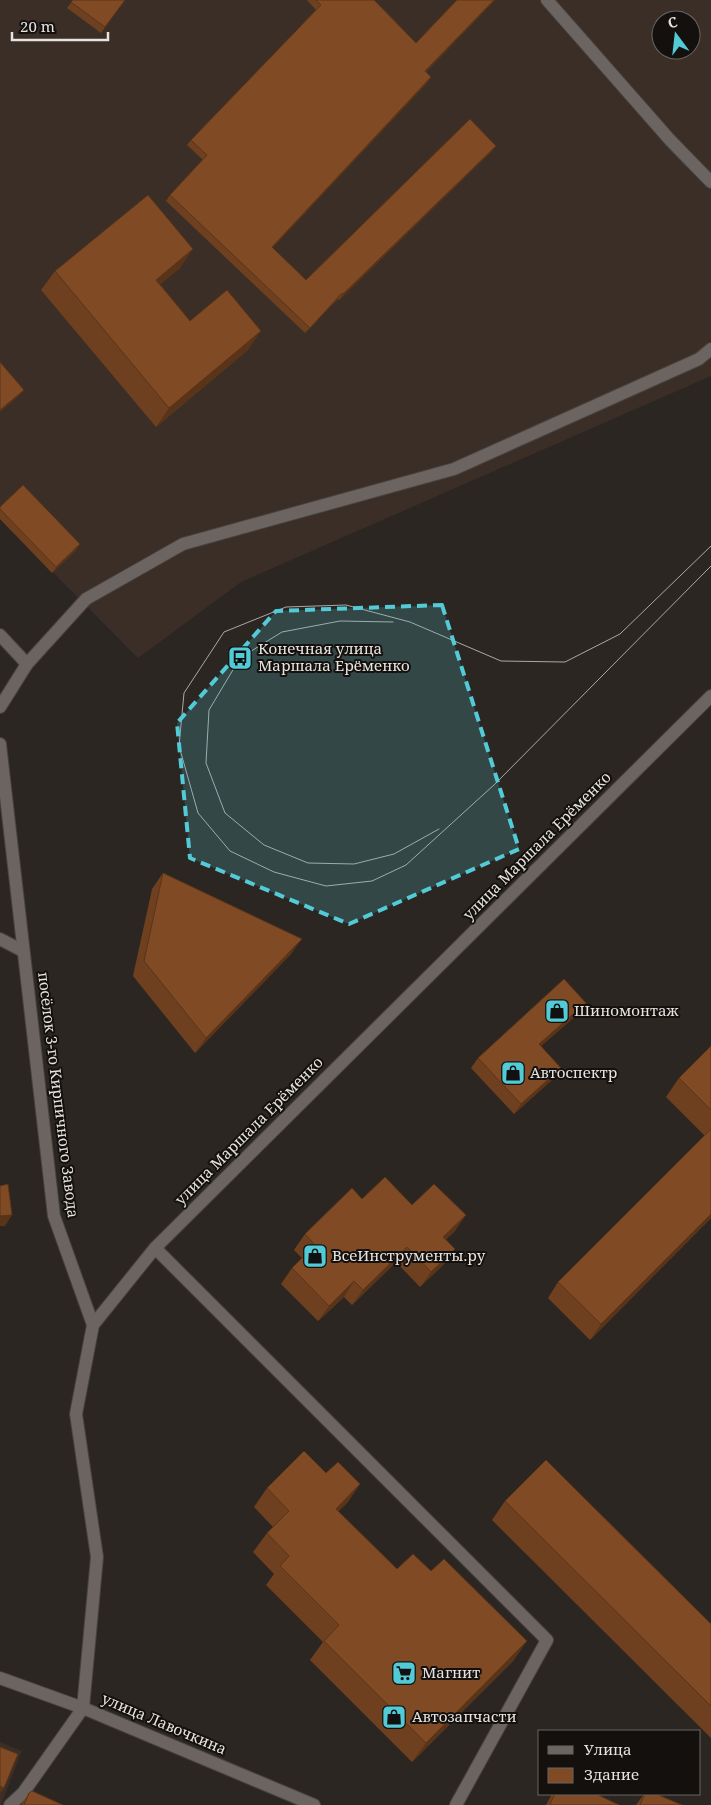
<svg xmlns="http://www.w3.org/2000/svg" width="711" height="1805" viewBox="0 0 711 1805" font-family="'Noto Serif',serif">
<rect width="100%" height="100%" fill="#2c2623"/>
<!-- built -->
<g fill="#3a2e27" fill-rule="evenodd">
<path d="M0,0H711V376L241,582L138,658L0,519ZM661,20H691V50H661Z"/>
<polygon points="0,1742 22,1751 1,1805 0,1805"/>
</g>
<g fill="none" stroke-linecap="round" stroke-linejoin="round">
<!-- lane casing -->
<g stroke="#47423f" stroke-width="14">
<g id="lane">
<polyline points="547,0 670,140 711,182"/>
<polyline points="0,635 27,664 86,599 183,544 454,469 699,359 711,349"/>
<polyline points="0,939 23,951"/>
<polyline points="155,1248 547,1640 456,1805"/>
<polyline points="10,1805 23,1793 83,1708"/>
</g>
</g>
<!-- street casing -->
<g stroke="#47423f" stroke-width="14">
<g id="street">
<polyline points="0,707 27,664"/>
<polyline points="0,744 54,1216 93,1325"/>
</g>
</g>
<!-- secondary casing -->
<g stroke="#47423f" stroke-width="14">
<g id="secondary">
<polyline points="0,1678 83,1708 314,1805"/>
<polyline points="83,1708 97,1557 76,1414 93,1325 155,1248 711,696"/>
</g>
</g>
<!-- lane -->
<use href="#lane" stroke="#6b6460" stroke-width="12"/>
<!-- street -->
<use href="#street" stroke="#6b6460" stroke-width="12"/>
<!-- secondary -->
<use href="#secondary" stroke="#6b6460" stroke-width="12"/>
<!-- tram -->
<g stroke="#aba7a4" stroke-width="1">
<polyline points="711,546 620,634 565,662 501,661 410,622 346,605 286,607 224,632 184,693 179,746 198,813 230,851 274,872 326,886 372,881 406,865 495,784 711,566"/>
<polyline points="393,622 340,621 282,632 240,658 209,710 206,763 225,813 264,845 308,863 354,864 394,854 439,829"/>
</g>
</g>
<!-- wall -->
<g fill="#6e401f">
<polygon points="73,0 125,0 101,33 67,8"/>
<polygon points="307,0 374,0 416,43 457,0 495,0 426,72 431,77 427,83 272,248 306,280 492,151 339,300 338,299 305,333 166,201 170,195 203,160 187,145 191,140 316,10"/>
<polygon points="180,268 160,284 190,321 248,350 156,427 41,290 55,271"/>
<polygon points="0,507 76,550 52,573 0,519"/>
<polygon points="163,873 291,954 195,1053 133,976 152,889"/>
<polygon points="579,1013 541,1046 554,1078 514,1114 471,1068 478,1058"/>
<polygon points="711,1046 711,1218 590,1340 548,1298 558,1282 705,1136 666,1097 679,1078"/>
<polygon points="362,1199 412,1205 455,1231 446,1239 455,1249 444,1264 420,1287 396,1262 352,1305 344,1297 318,1321 281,1284 292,1268 302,1258 294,1250 305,1234"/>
<polygon points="326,1473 360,1484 347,1503 338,1511 397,1569 514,1660 412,1762 310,1660 323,1642 266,1585 274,1574 253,1552 267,1533 273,1527 254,1507 267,1488"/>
<polygon points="505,1501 711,1624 711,1738 492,1520"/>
<polygon points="29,1793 63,1805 21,1805"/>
<polygon points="552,1794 596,1794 619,1805 546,1805"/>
<polygon points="644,1794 656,1794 682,1805 636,1805"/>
</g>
<!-- shaded-wall -->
<g fill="#5a3419">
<polygon points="494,0 495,0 421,77 425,71"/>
<polygon points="431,77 427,83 268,253 272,247"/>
<polygon points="496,146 492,151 339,300 343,294"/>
<polygon points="193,249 180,268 143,299 156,280"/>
<polygon points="342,293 338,299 305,333 310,328"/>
<polygon points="261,331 248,350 156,427 169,408"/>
<polygon points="24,390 19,396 0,412 0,410"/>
<polygon points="80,544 76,550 52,573 56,567"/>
<polygon points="302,939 291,954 195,1053 206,1038"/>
<polygon points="586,1003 579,1013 532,1054 539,1044"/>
<polygon points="561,1068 554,1078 514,1114 521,1104"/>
<polygon points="711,1214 711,1218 590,1340 601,1324"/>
<polygon points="12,1215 5,1226 0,1226 0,1216"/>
<polygon points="466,1215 455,1231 433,1252 443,1237"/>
<polygon points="407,1247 396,1262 352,1305 363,1290"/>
<polygon points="455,1249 444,1264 420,1287 431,1272"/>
<polygon points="354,1281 344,1297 318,1321 329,1306"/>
<polygon points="360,1484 347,1503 322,1528 336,1509"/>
<polygon points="527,1641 514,1660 412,1762 426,1743"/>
<polygon points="0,1786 4,1788 0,1794"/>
</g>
<!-- building -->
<g fill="#804a24" stroke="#5a3419">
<polygon points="73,0 125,0 105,27 71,2"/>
<polygon points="316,0 374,0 416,43 457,0 494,0 425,71 431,77 272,247 306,280 470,119 496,146 343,294 342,293 310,328 170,195 207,155 191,140 321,5"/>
<polygon points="148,195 193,249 156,280 190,321 227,290 261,331 169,408 55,271"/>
<polygon points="0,362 24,390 0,410"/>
<polygon points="23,485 80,544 56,567 0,509 0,507"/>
<polygon points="163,873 302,939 206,1038 144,961"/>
<polygon points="564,979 586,1003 539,1044 561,1068 521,1104 478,1058"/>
<polygon points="711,1046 711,1110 679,1078"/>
<polygon points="711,1129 711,1214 601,1324 558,1282"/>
<polygon points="385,1177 412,1205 434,1184 466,1215 443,1237 455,1249 431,1272 407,1247 363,1290 354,1281 329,1306 292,1268 315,1245 305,1234 352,1188 362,1199"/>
<polygon points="8,1184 12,1215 0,1216 0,1186"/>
<polygon points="304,1451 326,1473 338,1462 360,1484 336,1509 397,1569 413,1554 431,1571 444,1559 527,1641 426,1743 324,1641 339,1625 280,1566 289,1556 267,1533 289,1511 267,1488"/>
<polygon points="546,1460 711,1624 711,1706 505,1501"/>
<polygon points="0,1747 18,1754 4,1788 0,1786"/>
<polygon points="32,1791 63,1805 24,1805 29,1793"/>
<polygon points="555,1794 596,1794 619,1805 552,1805 550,1804"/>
<polygon points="645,1794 656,1794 682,1805 640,1805"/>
</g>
<!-- marked area -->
<path fill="#52cbd7" fill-opacity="0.2" stroke="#52cbd7" stroke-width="4" stroke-dasharray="10 6" stroke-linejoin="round" d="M442,605L519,849L349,924L190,858L177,723L276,611Z"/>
<!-- icons -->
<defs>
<g id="bus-square" transform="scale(1.25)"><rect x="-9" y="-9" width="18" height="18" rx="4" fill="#52cbd7" stroke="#13100e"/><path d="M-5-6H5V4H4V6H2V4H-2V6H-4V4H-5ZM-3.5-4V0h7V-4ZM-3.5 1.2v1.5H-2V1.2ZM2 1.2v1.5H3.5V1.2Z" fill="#111"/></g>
<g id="shop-square" transform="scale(1.25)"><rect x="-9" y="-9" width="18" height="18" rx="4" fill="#52cbd7" stroke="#13100e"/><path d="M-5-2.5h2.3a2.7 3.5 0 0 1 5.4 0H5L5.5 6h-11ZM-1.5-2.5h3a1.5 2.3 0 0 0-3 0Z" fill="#111"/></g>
<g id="supermarket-square" transform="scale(1.25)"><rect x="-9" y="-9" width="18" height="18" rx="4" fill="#52cbd7" stroke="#13100e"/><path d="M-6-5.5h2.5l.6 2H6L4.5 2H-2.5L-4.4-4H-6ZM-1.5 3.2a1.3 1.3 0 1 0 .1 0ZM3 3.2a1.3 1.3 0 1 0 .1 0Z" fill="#111"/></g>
</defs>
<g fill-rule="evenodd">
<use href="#bus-square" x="240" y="658"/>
<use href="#shop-square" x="557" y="1011"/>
<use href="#shop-square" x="513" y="1073"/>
<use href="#shop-square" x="315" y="1256"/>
<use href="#supermarket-square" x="404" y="1673"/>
<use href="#shop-square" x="394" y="1717"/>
</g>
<g text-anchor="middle" stroke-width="4" stroke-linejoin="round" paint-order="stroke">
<!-- poi labels -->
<g font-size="15" fill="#e7e3e0" stroke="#13100e" text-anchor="start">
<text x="258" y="654">Конечная улица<tspan x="258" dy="17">Маршала Ерёменко</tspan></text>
<text x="574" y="1016">Шиномонтаж</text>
<text x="530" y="1078">Автоспектр</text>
<text x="332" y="1261">ВсеИнструменты.ру</text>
<text x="422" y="1678">Магнит</text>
<text x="412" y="1722">Автозапчасти</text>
</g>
<!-- street labels -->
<g font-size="15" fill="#e7e3e0" stroke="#13100e">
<text transform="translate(537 846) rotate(-45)" y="5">улица Маршала Ерёменко</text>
<text transform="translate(58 1095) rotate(83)" y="5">посёлок 3-го Кирпичного Завода</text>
<text transform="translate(249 1131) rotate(-45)" y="5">улица Маршала Ерёменко</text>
<text transform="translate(164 1724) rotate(23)" y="5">улица Лавочкина</text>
</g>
</g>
<!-- legend -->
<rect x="538" y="1730" width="162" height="65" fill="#13100e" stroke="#686462"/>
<rect x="548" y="1746" width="25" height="8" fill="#6b6460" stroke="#686462"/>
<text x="584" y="1755" font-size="15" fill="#e7e3e0">Улица</text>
<rect x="548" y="1768" width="25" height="15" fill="#804a24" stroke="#686462"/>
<text x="584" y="1780" font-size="15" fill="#e7e3e0">Здание</text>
<!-- north arrow -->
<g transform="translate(676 35) rotate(345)"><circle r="24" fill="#13100e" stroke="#686462"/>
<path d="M0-4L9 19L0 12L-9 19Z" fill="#52cbd7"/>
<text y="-8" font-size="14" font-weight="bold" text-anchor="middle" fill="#e7e3e0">С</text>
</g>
<!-- scale -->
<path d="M12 32v8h96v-8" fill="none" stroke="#e7e3e0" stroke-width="2.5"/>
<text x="20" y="32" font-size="15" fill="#e7e3e0" stroke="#13100e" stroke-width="4" paint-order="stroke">20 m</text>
</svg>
